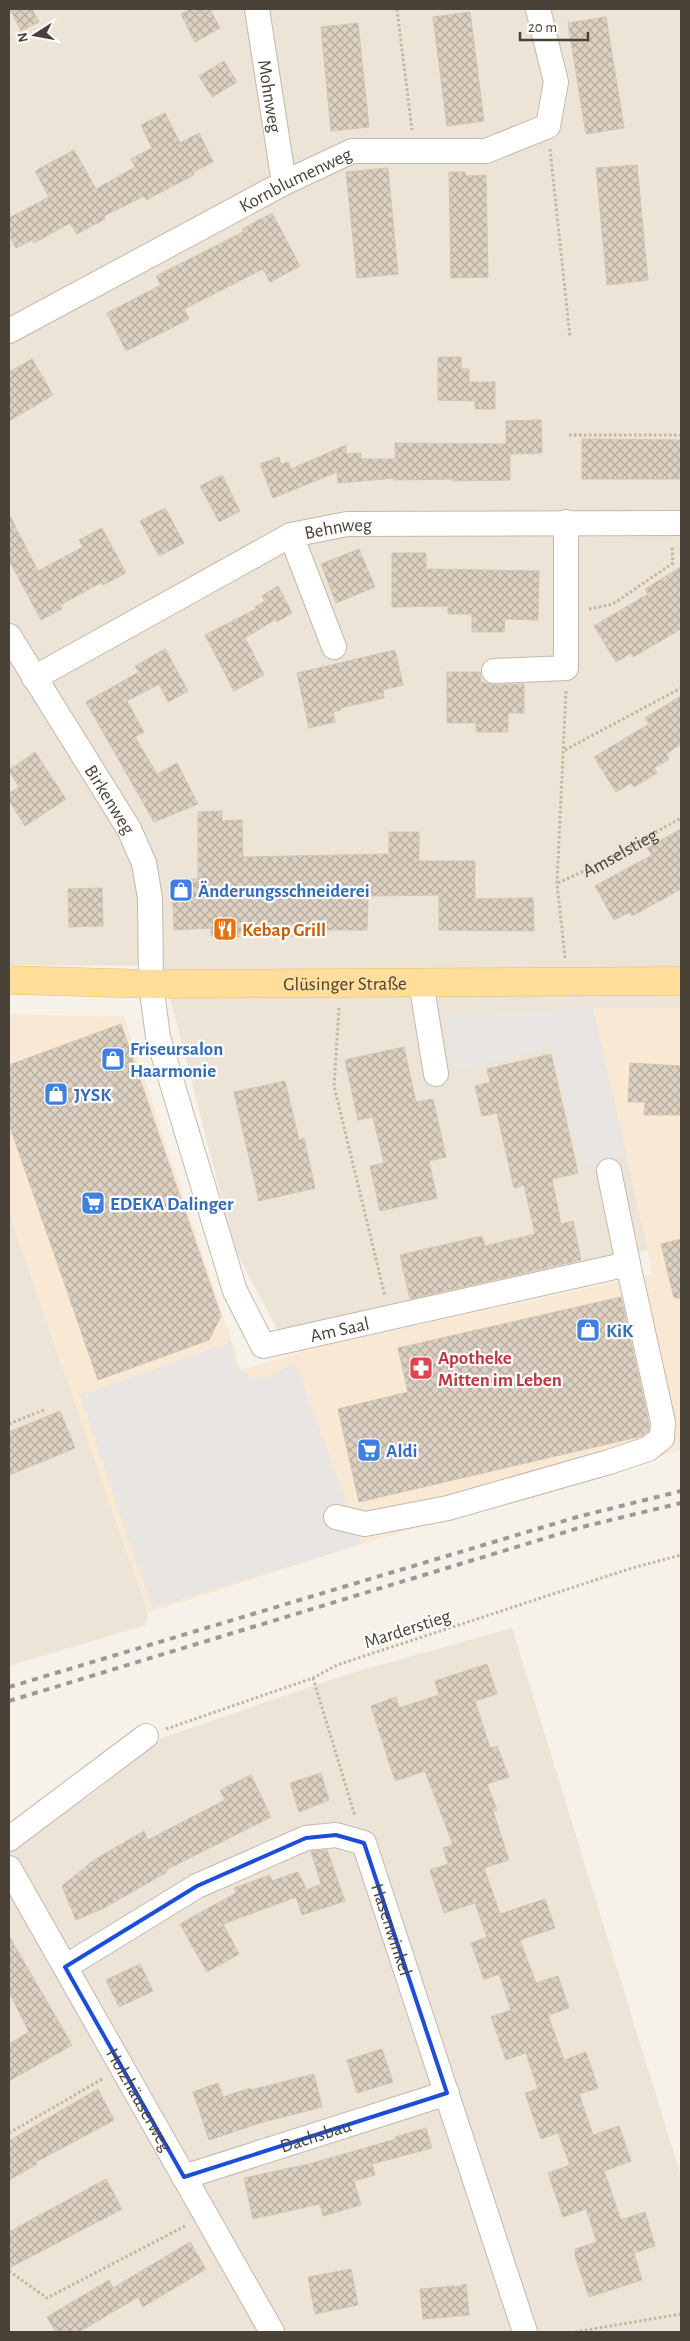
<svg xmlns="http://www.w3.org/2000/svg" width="690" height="2341" viewBox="0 0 690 2341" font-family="'Alegreya Sans',sans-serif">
<defs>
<pattern id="building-cross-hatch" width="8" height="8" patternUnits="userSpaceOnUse" patternTransform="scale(1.25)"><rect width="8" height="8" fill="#dcd0c1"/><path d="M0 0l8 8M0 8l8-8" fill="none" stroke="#b4aa9e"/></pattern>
</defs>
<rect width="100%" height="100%" fill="#f6f2ea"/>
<!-- residential -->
<g fill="#ebe4d7">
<polygon points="9,9 681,9 681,1008 593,1008 648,1250 279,1332 235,1250 162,966 9,965"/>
<polygon points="9,1213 148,1613 146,1625 9,1666"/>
<polygon points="512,1628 681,2176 681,2332 9,2332 9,1849 91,1795 162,1738 345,1675"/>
</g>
<!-- commercial -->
<polygon fill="#f9e8d4" points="593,1008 681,1008 681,1450 362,1544 148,1613 9,1213 9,1014 124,1017 241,1370 322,1346 653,1274"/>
<!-- parking -->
<g fill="#e8e5e2">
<polygon points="593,1008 627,1156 581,1167 553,1047 453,1071 441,1016"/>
<polygon points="232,1342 235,1366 254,1379 272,1376 295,1362 362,1544 152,1608 80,1395"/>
</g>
<!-- building -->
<g fill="url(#building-cross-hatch)" stroke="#d5c5b0">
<polygon points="10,9 32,9 39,22 21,31"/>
<polygon points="191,9 210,9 220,28 195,42 181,14"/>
<polygon points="470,12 484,121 447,126 433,17"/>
<polygon points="606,17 624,128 586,134 568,23"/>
<polygon points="358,23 369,127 331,131 321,27"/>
<polygon points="224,61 237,82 212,97 199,76"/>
<polygon points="165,113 180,143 199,133 213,162 193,172 194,175 146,200 144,196 104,216 105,219 77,234 70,223 34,243 32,240 16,248 9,235 9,218 49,197 35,171 74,150 96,189 135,167 131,159 152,148 141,125"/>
<polygon points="637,165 648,280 607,285 596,168"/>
<polygon points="388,168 398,274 357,278 346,172"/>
<polygon points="449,172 465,172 466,176 486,175 488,277 451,278"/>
<polygon points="272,213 300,266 270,282 263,269 184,309 189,319 126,351 107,313 161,285 156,276 243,232 242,229"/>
<polygon points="438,357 461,357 461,369 469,369 469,382 495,382 495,409 475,409 475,401 438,400"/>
<polygon points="32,359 53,395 9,421 9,372"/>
<polygon points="541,420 542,453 510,454 510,480 453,481 453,479 395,480 395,478 338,483 337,472 273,498 260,464 279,457 281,464 288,462 291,469 346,445 346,454 361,453 361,459 395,459 395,443 506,444 506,421"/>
<polygon points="582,439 681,440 681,479 582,479"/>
<polygon points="222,475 240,511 219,522 200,486"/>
<polygon points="165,508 184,543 159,556 140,521"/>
<polygon points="9,514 38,571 83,547 79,540 102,528 126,573 103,585 102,582 60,605 62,609 41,620 9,560"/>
<polygon points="359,549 375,587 336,603 321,564"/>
<polygon points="392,553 426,553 426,569 539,571 538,620 505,619 504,632 472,632 472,614 448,614 448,606 392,607"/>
<polygon points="681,567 681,629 633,657 631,653 616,662 594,626 648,594 645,589"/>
<polygon points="278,586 292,613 277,622 276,619 245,638 264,675 234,691 205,635 256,609 255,607 265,601 262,596"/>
<polygon points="165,649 188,691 168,702 159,684 127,701 144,732 135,737 157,774 177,763 198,804 154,822 86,702 139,672 135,666"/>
<polygon points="395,650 403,685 383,690 384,698 340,708 341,710 333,712 335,722 309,728 297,673"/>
<polygon points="447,672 480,672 481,682 494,685 524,684 524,713 508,713 508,732 476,732 476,723 447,723"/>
<polygon points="681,696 681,744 666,754 669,759 654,768 657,773 634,787 631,783 616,792 594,757 649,724 645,718"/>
<polygon points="35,752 66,799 25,826 9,800 9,793 19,787 9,770"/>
<polygon points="222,811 222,821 242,820 243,857 389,854 389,832 419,832 419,861 475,861 475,899 533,898 534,931 439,930 439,895 368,896 367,930 309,930 309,936 258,937 211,936 211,928 174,930 172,879 198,879 198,812"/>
<polygon points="681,829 681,889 632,916 630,912 614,920 595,886 652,855 647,848"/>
<polygon points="102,888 103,926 69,927 68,889"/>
<polygon points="121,1024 221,1316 209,1340 98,1380 9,1124 9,1065"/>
<polygon points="404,1047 416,1102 433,1099 446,1157 429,1161 437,1198 380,1211 370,1166 384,1163 373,1117 358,1120 345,1060"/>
<polygon points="551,1054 578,1173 552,1179 561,1224 573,1221 581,1260 410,1299 400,1255 482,1236 485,1246 535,1234 524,1185 514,1188 497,1113 482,1116 475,1086 490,1082 487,1069"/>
<polygon points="630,1063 681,1066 681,1115 644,1115 645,1102 628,1102"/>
<polygon points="285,1081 299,1140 304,1138 315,1188 259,1201 234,1092"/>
<polygon points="681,1239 681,1298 674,1298 661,1244"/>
<polygon points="621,1297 649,1423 649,1431 642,1436 359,1502 338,1409 408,1392 398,1348"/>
<polygon points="60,1411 75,1448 9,1475 9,1432"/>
<polygon points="487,1664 497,1694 475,1701 490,1748 497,1746 509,1777 487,1784 497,1810 493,1811 509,1860 484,1868 500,1914 545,1899 555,1928 520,1940 536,1983 558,1976 569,2008 548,2015 564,2060 586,2052 598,2088 579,2094 593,2135 619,2126 631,2161 604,2171 621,2220 645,2212 655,2246 634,2253 642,2280 589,2297 575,2256 575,2249 597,2242 586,2209 563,2217 548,2173 570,2165 558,2133 541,2139 525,2093 538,2089 526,2053 506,2060 491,2017 511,2010 499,1974 484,1980 471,1943 487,1937 475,1903 444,1913 430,1870 448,1864 443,1848 453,1845 425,1771 395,1781 371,1706 396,1697 399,1708 439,1695 435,1681"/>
<polygon points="321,1773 329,1800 299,1812 290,1783"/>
<polygon points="251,1775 271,1817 166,1870 167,1872 104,1908 76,1920 62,1886 94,1860 144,1831 148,1840 225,1800 220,1790"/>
<polygon points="327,1850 345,1901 302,1915 296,1897 223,1924 239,1954 207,1972 180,1924 236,1893 234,1888 270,1875 272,1881 298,1872 307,1890 321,1884 311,1851"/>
<polygon points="9,1936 72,2045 9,2081 9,2044 29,2032 9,1992"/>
<polygon points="140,1964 153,1991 119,2007 106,1980"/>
<polygon points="382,2049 393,2082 357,2093 347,2060"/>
<polygon points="314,2074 322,2107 260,2123 209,2140 193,2092 218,2083 223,2097 250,2088 251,2090"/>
<polygon points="98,2089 114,2120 36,2162 37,2164 9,2180 9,2141"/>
<polygon points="426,2128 432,2148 372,2164 375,2175 354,2181 361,2205 323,2216 320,2204 253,2219 244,2178 309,2164 396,2139 395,2137"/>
<polygon points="106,2179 122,2209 9,2268 9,2232"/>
<polygon points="190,2242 206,2269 143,2307 138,2297 79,2332 56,2332 47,2317 109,2280 113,2288"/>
<polygon points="351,2269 358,2305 315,2314 308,2277"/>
<polygon points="466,2284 469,2315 423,2319 420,2289 455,2286 455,2287"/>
</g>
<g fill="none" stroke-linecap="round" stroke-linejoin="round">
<!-- minor casing -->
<g stroke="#c3b9ab" stroke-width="26">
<g id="minor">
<path id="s2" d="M257,9L284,183"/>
<path id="s3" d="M9,331L284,183L352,151H486L548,126L556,82L538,9"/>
<polyline points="291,535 334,647"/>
<path id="s4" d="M9,636L129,829L144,863L150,898L151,984L158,1037L235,1291L263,1346L628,1264L663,1422L662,1438L648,1449L609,1462L448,1508L365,1524L336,1517"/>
<polyline points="494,671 566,668 566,522"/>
<path id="s5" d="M34,678L291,535L347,524L681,523"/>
<polyline points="421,982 436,1074"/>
<polyline points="609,1171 628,1264"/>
<polyline points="9,1839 146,1736"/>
<path id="s6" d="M9,1868L272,2332"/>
<path id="s7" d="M65,1967L197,1886L306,1838L336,1835L364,1843L525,2332"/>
<path id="s8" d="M184,2177L447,2093"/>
</g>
</g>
<!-- major casing -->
<g stroke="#f1bd5d" stroke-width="29">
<g id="major">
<path id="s9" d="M9,980L151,984L681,981"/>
</g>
</g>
<!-- path -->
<g stroke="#c7b59b" stroke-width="3" stroke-dasharray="2.5 2.5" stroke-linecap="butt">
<polyline points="397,9 412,130"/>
<polyline points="550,149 570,337"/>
<polyline points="569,435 681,435"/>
<polyline points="589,609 613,604 673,563 672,546"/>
<polyline points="565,750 681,688"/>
<path id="s1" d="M558,883L599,864L681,818"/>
<polyline points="565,958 557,883 566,690"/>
<polyline points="339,1008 334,1086 385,1296"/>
<polyline points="9,1424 46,1409"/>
<polyline points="313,1678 355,1816"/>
<polyline points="166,1729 313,1678 337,1665 632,1568 681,1555"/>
<polyline points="9,2133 104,2078"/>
<polyline points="9,2271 47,2298 185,2226"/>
<polyline points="575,2332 681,2314"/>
</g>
<!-- minor -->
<use href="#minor" stroke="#fff" stroke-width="24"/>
<!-- major -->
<use href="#major" stroke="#ffdd9a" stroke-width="28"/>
<!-- rail -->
<g stroke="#999" stroke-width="4" stroke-dasharray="6 6" stroke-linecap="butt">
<polyline points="9,1687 577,1517 681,1491"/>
<polyline points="9,1701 582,1527 681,1503"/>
</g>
</g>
<!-- marked area -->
<path fill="none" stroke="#1d4ed8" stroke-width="4" stroke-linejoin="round" d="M336,1835L364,1843L447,2093L184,2177L65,1967L197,1886L306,1838Z"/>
<!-- icons -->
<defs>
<g id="shop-square" transform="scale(1.25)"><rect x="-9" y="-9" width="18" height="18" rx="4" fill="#3f7fe0" stroke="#fff"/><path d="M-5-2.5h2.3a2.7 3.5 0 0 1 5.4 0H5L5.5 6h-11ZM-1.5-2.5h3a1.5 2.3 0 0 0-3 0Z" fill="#fff"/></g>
<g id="restaurant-square" transform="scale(1.25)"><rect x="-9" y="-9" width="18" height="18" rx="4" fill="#e8710a" stroke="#fff"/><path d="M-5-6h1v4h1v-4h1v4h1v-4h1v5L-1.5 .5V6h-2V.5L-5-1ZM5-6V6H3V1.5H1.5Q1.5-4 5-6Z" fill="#fff"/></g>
<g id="supermarket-square" transform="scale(1.25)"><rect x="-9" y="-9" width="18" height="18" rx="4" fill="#3f7fe0" stroke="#fff"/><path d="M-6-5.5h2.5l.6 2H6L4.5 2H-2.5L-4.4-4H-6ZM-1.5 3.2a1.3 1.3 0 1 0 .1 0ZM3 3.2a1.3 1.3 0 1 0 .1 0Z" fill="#fff"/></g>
<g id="pharmacy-square" transform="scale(1.25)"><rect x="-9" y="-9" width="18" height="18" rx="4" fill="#e0444e" stroke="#fff"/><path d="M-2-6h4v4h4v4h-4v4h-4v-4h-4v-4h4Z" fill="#fff"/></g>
</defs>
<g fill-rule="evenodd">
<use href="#shop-square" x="181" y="890"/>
<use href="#restaurant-square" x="225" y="929"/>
<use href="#shop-square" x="113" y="1059"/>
<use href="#shop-square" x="56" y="1094"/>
<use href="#supermarket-square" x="93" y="1203"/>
<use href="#shop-square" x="588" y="1330"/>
<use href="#pharmacy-square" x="421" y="1368"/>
<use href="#supermarket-square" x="369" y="1450"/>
</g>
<g text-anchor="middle" stroke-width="4.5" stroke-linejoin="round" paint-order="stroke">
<!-- street labels -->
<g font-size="19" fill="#4b4237" stroke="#fff">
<text dy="7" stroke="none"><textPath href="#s2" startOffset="88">Mohnweg</textPath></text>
<text dy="7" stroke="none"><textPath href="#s3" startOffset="324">Kornblumenweg</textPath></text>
<text dy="7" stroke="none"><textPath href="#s5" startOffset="342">Behnweg</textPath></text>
<text dy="7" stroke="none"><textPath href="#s4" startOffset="192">Birkenweg</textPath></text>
<text dy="7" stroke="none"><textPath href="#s1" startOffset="69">Amselstieg</textPath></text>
<text dy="7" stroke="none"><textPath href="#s9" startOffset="336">Glüsinger Straße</textPath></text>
<text dy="7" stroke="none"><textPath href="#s4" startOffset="845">Am Saal</textPath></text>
<text transform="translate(407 1628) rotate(-18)" y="7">Marderstieg</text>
<text dy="7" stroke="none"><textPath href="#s7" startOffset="424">Hasenwinkel</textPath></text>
<text dy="7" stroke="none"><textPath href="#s6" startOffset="266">Holzhäuserweg</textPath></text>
<text dy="7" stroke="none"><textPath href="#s8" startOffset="138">Dachsbau</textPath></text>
</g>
<!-- shop labels -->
<g font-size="19" font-weight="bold" fill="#366cbe" stroke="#fff" text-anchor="start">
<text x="198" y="897">Änderungsschneiderei</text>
<text x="130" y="1055">Friseursalon<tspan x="130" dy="22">Haarmonie</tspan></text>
<text x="74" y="1101">JYSK</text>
<text x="110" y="1210">EDEKA Dalinger</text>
<text x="606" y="1337">KiK</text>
<text x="386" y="1457">Aldi</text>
</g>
<!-- food labels -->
<g font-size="19" font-weight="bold" fill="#c56008" stroke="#fff" text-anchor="start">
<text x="242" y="936">Kebap Grill</text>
</g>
<!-- health labels -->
<g font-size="19" font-weight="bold" fill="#be3a42" stroke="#fff" text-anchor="start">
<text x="438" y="1364">Apotheke<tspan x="438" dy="22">Mitten im Leben</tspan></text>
</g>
</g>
<!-- border -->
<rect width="690" height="2341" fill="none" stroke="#4b4237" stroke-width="20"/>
<!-- north arrow -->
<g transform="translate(35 35) rotate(259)" stroke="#ffffff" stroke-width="4" paint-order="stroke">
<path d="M0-4L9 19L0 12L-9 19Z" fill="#4b4237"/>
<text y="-8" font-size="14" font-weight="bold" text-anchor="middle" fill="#4b4237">N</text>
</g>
<!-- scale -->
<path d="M520 32v8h68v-8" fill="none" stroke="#4b4237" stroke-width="2.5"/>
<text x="528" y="32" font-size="15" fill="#4b4237" stroke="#ffffff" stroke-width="4" paint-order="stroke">20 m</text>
</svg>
